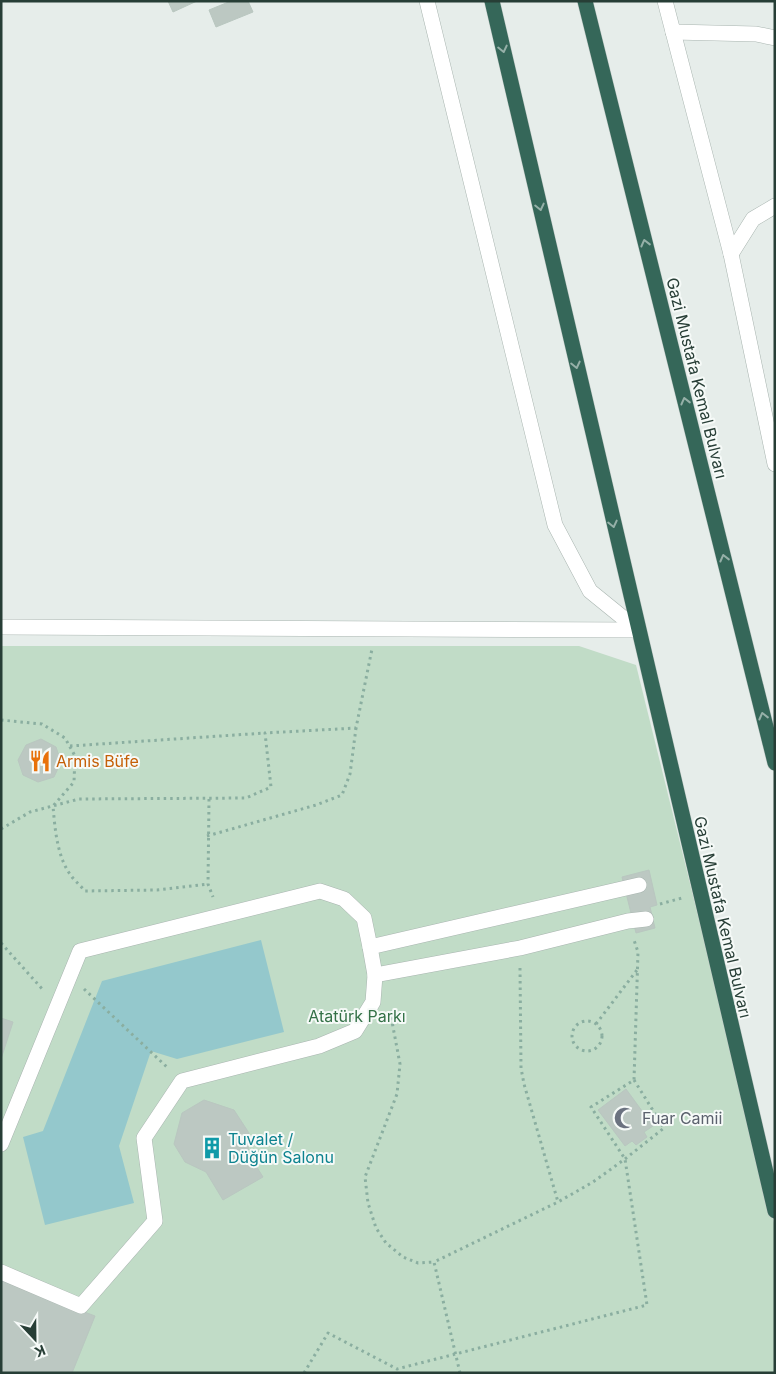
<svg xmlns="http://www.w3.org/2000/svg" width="776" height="1374" viewBox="0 0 776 1374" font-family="Inter,sans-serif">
<rect width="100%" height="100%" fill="#e6edea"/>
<!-- green -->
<polygon fill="#c1dcc7" points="1,646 579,646 636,665 775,1227 775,1373 1,1373"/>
<!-- water -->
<polygon fill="#94c8cc" points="261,940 284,1032 177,1059 151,1051 119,1146 134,1203 45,1225 23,1137 43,1131 102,981"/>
<!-- building -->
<g fill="#bcc8c2" stroke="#b9c7c0">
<polygon points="168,1 197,1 173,12"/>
<polygon points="231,1 248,1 253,12 216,27 209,10"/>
<polygon points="41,739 56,747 61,762 54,777 38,782 23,775 18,760 26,745"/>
<polygon points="649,870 657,905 650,907 655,928 636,933 622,877"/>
<polygon points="1,1018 13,1022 1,1059"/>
<polygon points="626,1089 653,1126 644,1132 647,1137 636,1145 632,1141 625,1146 598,1110"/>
<polygon points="204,1100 234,1110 249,1133 248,1153 263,1177 223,1200 206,1172 185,1162 174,1144 182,1113"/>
<polygon points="1,1280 95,1316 72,1373 1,1373"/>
</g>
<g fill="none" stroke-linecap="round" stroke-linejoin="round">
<!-- minor casing -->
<g stroke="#a9b5b0" stroke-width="16">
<g id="minor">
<polyline points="427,1 555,525 590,591 638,630"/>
<polyline points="665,1 731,254 775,464"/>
<polyline points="673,32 756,34 775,38"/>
<polyline points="731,254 753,219 775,206"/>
<polyline points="1,627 638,630"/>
<polyline points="370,947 375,975"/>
<polyline points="1,1144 80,951 320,891 344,899 364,918 370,947 639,885"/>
<polyline points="1,1272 81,1306 155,1221 144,1138 182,1081 319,1046 355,1031 373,1002 375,975 520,948 628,921 646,919"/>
</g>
</g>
<!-- highway casing -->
<g stroke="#c3c9c7" stroke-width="16">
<g id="highway">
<polyline points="492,1 775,1211"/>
<polyline points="585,1 775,763"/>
</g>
</g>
<!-- path -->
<g stroke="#8aaea0" stroke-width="3" stroke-dasharray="2.5 4" stroke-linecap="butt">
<path d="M1,720L42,724L65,738L75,756L74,782L53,806C55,829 57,858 72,877C76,882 81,886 85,891L157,890L208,884"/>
<polyline points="70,746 265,733"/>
<polyline points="209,799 208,884 213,897"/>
<polyline points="1,829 30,812 79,799 246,798 271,787 265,733 356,728 372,649"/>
<polyline points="207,836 316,805 342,795 350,774 356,728"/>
<polyline points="660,904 682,898"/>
<polyline points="1,943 44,991"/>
<polyline points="520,968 521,1068 524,1084 558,1202"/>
<polyline points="84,989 169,1069"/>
<polyline points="390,1011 400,1064 397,1094 365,1177 368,1203 376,1228 386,1243 403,1257 418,1263 434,1262"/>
<circle cx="587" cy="1036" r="15"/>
<polyline points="596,1024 637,970"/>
<polyline points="304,1373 328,1333 397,1369 647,1305 625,1159 591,1107 634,1080 638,952 634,940"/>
<polyline points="460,1373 434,1262 558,1202 593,1182 625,1159 664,1128 634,1080"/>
</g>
<!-- minor -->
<use href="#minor" stroke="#fff" stroke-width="15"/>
<!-- highway -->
<use href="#highway" stroke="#356759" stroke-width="15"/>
</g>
<!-- one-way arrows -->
<defs><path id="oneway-chevron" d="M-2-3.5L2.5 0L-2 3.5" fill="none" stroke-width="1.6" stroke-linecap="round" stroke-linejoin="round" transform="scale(1.25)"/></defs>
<g stroke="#96b0a8">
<use href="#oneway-chevron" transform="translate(503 49) rotate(77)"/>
<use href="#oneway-chevron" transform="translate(540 207) rotate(77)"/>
<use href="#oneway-chevron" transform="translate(645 243) rotate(-104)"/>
<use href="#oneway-chevron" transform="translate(576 365) rotate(77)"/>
<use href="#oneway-chevron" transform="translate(685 401) rotate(-104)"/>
<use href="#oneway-chevron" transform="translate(613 524) rotate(77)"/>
<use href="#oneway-chevron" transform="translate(724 558) rotate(-104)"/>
<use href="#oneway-chevron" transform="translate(763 716) rotate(-104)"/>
</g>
<!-- icons -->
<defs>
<g id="restaurant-bare" transform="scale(1.725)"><path d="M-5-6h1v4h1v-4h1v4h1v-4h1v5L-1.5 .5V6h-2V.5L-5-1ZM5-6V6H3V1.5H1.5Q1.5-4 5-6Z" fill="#e8710a" stroke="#f6faf8" stroke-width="2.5" paint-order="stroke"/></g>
<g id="mosque-bare" transform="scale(1.725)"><path d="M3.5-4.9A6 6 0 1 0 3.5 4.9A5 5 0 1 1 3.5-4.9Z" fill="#6b7280" stroke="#f6faf8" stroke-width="2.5" paint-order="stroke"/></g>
<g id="building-bare" transform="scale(1.725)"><path d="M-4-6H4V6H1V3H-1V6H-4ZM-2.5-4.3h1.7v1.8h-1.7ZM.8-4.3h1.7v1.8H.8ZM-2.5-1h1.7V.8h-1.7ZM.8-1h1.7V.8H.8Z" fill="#0f9aa8" stroke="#f6faf8" stroke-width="2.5" paint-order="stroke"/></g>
</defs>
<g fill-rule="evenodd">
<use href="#restaurant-bare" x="40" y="761"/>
<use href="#mosque-bare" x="625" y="1118"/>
<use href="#building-bare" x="212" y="1148"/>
</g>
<g text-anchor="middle" stroke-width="4" stroke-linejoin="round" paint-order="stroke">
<!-- street labels -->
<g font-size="16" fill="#273e36" stroke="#f6faf8">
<text transform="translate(697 378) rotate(76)" y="6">Gazi Mustafa Kemal Bulvarı</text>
<text transform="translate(723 917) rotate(77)" y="6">Gazi Mustafa Kemal Bulvarı</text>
</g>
<!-- food labels -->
<g font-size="16" fill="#c56008" stroke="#f6faf8" text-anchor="start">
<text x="56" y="767">Armis Büfe</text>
</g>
<!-- park labels -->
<g font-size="16" fill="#347147" stroke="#f6faf8">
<text x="357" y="1022">Atatürk Parkı</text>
</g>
<!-- worship labels -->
<g font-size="16" fill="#5b616d" stroke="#f6faf8" text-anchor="start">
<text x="642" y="1124">Fuar Camii</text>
</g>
<!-- culture labels -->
<g font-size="16" fill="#0d838f" stroke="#f6faf8" text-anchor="start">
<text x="228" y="1145">Tuvalet /<tspan x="228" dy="18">Düğün Salonu</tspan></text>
</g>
</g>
<!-- border -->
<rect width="776" height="1374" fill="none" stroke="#273e36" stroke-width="5"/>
<!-- north arrow -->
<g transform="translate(35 1339) rotate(158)" stroke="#f6faf8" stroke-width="4" paint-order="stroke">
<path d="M0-4L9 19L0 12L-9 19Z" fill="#273e36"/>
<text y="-8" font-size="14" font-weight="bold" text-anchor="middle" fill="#273e36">K</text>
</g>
</svg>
